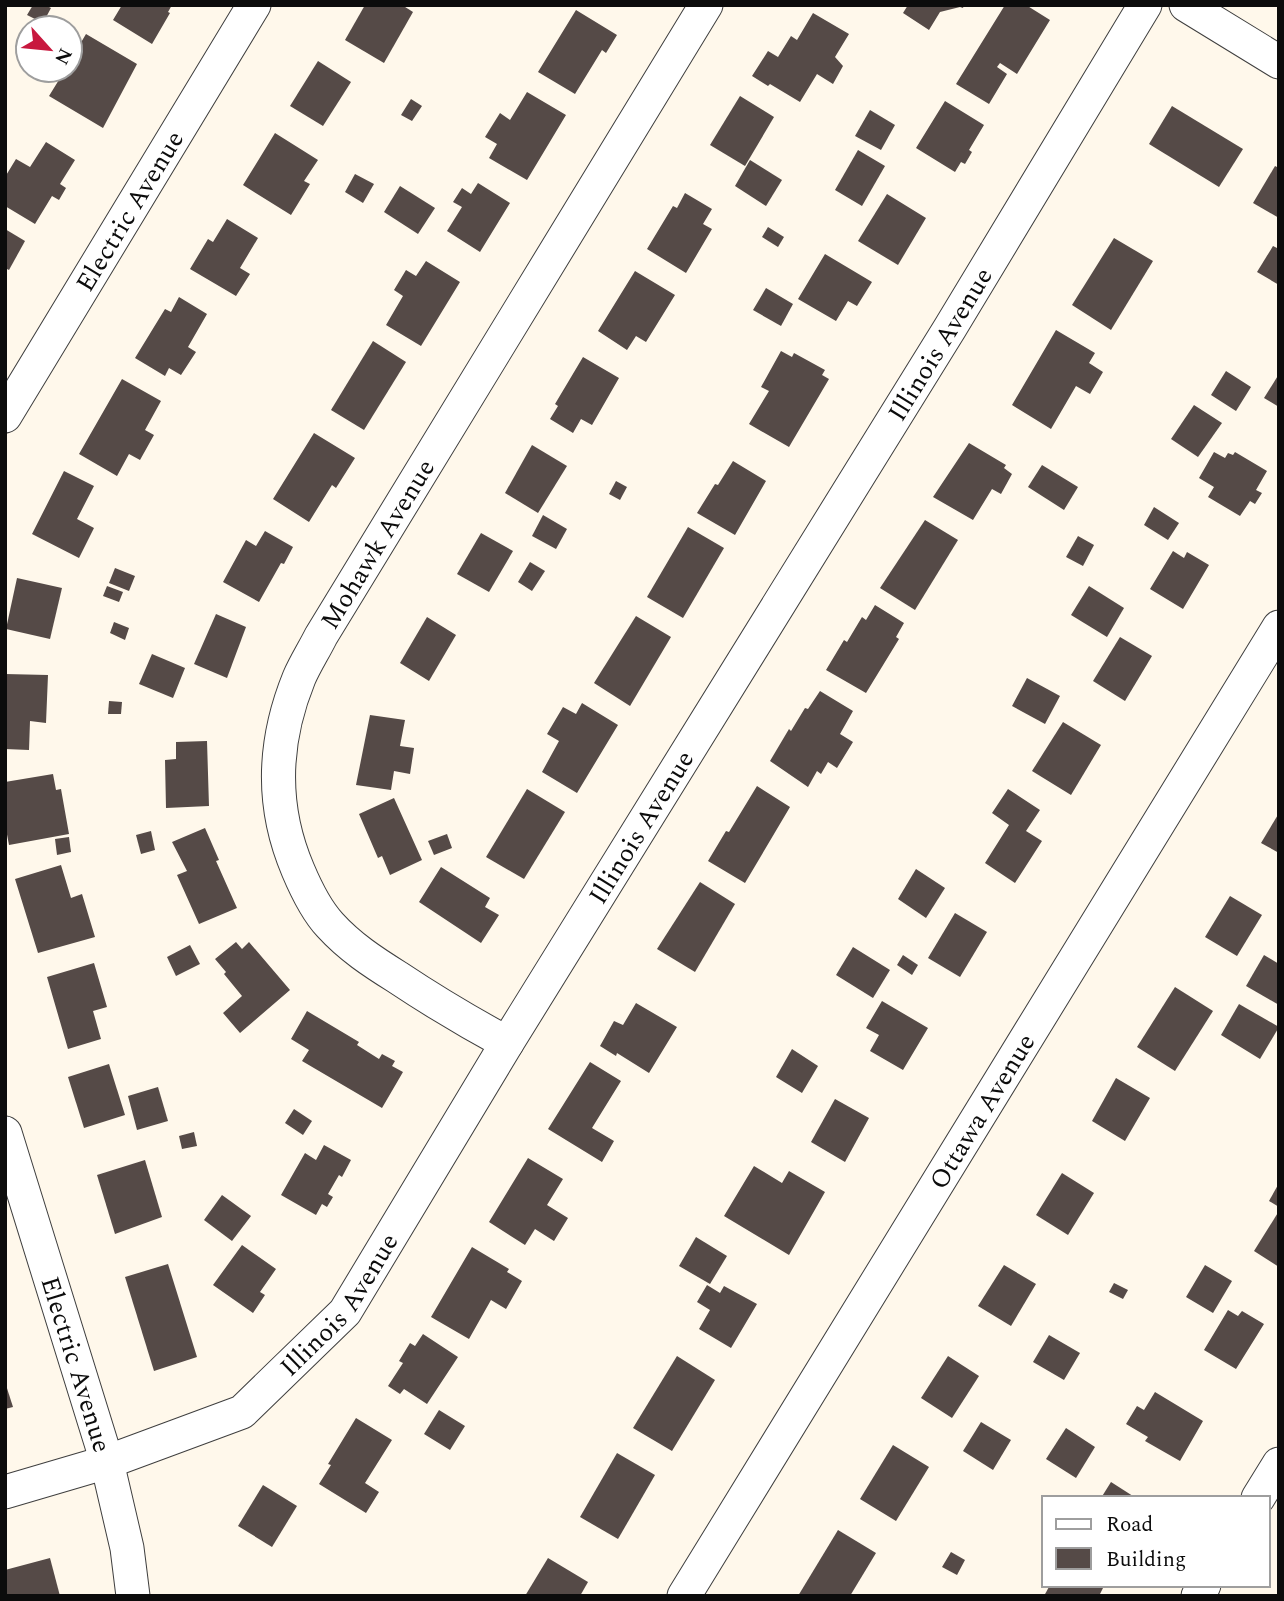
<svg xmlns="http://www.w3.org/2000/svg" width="1284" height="1601" viewBox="0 0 1284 1601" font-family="Spectral,serif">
<rect width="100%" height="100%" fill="#fff8eb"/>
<!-- building -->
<g fill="#554a47">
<polygon points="33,5 45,5 51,8 43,23 27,15"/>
<polygon points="122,5 172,5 168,12 170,13 152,44 113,20"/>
<polygon points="365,5 402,5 413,12 384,63 345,40"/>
<polygon points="908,5 964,5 963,8 960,7 940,12 929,30 903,13"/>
<polygon points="1005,5 1026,5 1050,20 1017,74 1000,63 997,67 1007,74 989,104 956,84"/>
<polygon points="576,10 617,35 606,53 602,50 575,94 538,72"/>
<polygon points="813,13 849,34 835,57 843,66 833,84 817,74 800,102 770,84 768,86 752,76 768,51 778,57 791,36 797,40"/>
<polygon points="86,34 137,64 103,128 49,96 65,70 70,70 70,61"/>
<polygon points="318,61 351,82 323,126 290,106"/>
<polygon points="527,92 566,115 527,180 489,158 497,144 485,137 500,113 510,120"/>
<polygon points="740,96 774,117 745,166 710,145"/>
<polygon points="411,99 422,106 412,121 401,115"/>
<polygon points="945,101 984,125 969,150 972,152 965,164 961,162 955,172 916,148"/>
<polygon points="1172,106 1243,149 1219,187 1149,144"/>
<polygon points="870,110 895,125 881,150 855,136"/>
<polygon points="275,133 318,160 304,181 310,184 291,215 243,185"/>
<polygon points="46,142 75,160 60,184 66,188 59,200 52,196 35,224 5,206 5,177 16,159 30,167"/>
<polygon points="858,150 885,166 862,206 835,190"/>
<polygon points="750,160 782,180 766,206 735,186"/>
<polygon points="1275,166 1279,168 1279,218 1253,203"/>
<polygon points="355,174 374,184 363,203 345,192"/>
<polygon points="478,183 510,203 480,252 447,231 462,207 453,202 462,188 471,194"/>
<polygon points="400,186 435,208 418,234 384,212"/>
<polygon points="685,193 712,209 703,224 712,229 686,273 647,249 673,206 677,208"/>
<polygon points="887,194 926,218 898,265 858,241"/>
<polygon points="227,219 258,238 240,268 250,274 236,296 190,269 208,239 213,242"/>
<polygon points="768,227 784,237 778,247 762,237"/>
<polygon points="5,229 25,241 9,270 5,268"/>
<polygon points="1114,238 1153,261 1111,330 1072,305"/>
<polygon points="1273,246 1279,249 1279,285 1257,272"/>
<polygon points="825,254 872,282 857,306 848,301 836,321 798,299"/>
<polygon points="426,261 460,282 421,346 386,325 403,296 394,290 406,270 416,276"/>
<polygon points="635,271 675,295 646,342 636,336 627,350 598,331"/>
<polygon points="766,288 793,304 781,326 753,310"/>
<polygon points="179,297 207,314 188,347 196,352 181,375 169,368 165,376 135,358 165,309 171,312"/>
<polygon points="1056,330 1095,353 1089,363 1103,372 1090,394 1076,386 1051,429 1012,405"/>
<polygon points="373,341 406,362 364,430 331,410"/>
<polygon points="781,351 792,357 794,353 825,370 822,375 829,379 789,447 749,424 769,391 761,387"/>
<polygon points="583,357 619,378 592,425 581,419 573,433 550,419 558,406 555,404"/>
<polygon points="1226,371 1251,387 1236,411 1211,395"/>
<polygon points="1279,374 1279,407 1264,398"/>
<polygon points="122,379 161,401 145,430 154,435 140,460 129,454 117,476 79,454"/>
<polygon points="1194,405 1222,423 1198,457 1171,439"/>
<polygon points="314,433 355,458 336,488 332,485 309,522 273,499"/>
<polygon points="969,443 1006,465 1004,468 1012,474 1001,494 992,489 973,520 933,497"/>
<polygon points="532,445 567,466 538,513 505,493"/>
<polygon points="1214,452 1225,458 1228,453 1233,455 1235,452 1267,471 1256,490 1262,493 1255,504 1250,501 1240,516 1208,497 1214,487 1199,478"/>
<polygon points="733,461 766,481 735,535 697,513 715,484 718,485"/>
<polygon points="1042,465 1078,487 1064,510 1028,487"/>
<polygon points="64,471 94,486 77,519 94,528 79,558 32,534"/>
<polygon points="616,481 627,487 620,500 609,494"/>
<polygon points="1154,507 1179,523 1168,540 1144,525"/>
<polygon points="543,515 567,529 556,549 532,536"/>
<polygon points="925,520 958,540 915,610 880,588"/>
<polygon points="688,527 724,548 683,618 647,597"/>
<polygon points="265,531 293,547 284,564 281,563 259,602 223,582 246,540 256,546"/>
<polygon points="481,533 513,551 489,592 457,574"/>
<polygon points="1078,536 1094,545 1083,566 1066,557"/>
<polygon points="1173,551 1184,558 1187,552 1209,565 1183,609 1150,589"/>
<polygon points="530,562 545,571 532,591 518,582"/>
<polygon points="115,568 135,576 129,591 109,583"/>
<polygon points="17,578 62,588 50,639 6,629"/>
<polygon points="107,586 123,592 119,602 103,596"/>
<polygon points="1089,586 1124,608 1107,637 1071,615"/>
<polygon points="875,605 904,623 896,637 899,639 866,693 826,670 844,640 847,642 862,617 866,620"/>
<polygon points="216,614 246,627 227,678 194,664"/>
<polygon points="636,616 671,637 630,706 594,683"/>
<polygon points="427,617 456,635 429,681 400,663"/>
<polygon points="114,622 129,628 125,640 110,633"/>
<polygon points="1120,637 1152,656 1125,701 1093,681"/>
<polygon points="152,654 185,668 173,698 139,684"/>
<polygon points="5,674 48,675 46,723 30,721 29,750 5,749"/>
<polygon points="1027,678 1060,696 1045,724 1012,706"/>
<polygon points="820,691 853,711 840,734 853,742 837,768 828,762 821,774 817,771 808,787 770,761 789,729 791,731 805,708 808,709"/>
<polygon points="109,701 122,702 121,714 108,714"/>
<polygon points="582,703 618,725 577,793 542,772 559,741 547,734 563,707 576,714"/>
<polygon points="370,715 405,720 400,746 414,748 410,774 394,771 391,790 356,785"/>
<polygon points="1063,722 1101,745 1071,795 1032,771"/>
<polygon points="207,741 209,806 166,808 165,760 176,759 176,742"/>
<polygon points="53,774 56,790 61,789 69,834 9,845 5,824 5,782"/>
<polygon points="757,786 790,807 745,883 708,861 726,831 729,832"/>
<polygon points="527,789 565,812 524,879 486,857"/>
<polygon points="1008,789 1040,810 1026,831 1042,841 1015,883 985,863 1009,825 992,813"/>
<polygon points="394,798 422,860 390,875 382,856 378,858 359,814"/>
<polygon points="1279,813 1279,853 1261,843"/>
<polygon points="205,828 219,860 216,861 237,908 199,924 177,875 187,871 172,842"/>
<polygon points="151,831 155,850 141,854 136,835"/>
<polygon points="447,834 452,848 434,855 428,841"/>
<polygon points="69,837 71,852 57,855 55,839"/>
<polygon points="61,865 71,898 82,894 95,937 38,953 15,879"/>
<polygon points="441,867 490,898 485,907 499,915 481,943 419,902"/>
<polygon points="916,869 945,888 926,918 898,899"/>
<polygon points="700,882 735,904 695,972 657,949"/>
<polygon points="1230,896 1262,915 1237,956 1205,937"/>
<polygon points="955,913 987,932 960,977 928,958"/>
<polygon points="236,942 242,949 249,942 290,990 240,1033 223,1013 242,996 224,974 226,972 215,959"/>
<polygon points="190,945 200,964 176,976 167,957"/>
<polygon points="853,947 890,970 873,998 836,975"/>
<polygon points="903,955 918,965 912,975 897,965"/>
<polygon points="1264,955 1279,964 1279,1005 1246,986"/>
<polygon points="94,963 107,1007 93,1011 101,1039 68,1049 47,977"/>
<polygon points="1175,987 1213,1011 1175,1071 1137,1047"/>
<polygon points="882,1001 928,1028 903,1070 870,1051 879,1035 866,1028"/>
<polygon points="636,1003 677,1027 649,1073 617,1053 616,1056 600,1046 614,1021 623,1025"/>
<polygon points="1239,1004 1279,1027 1260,1059 1221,1035"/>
<polygon points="307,1011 359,1042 357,1045 379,1059 382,1054 395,1061 392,1066 403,1072 382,1108 302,1061 309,1050 291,1039"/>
<polygon points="792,1049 818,1066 802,1093 776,1077"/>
<polygon points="590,1062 621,1081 592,1128 614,1141 602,1162 548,1129"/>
<polygon points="109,1064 125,1115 84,1128 68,1077"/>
<polygon points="1116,1078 1150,1098 1125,1141 1092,1121"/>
<polygon points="158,1087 168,1121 137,1130 128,1096"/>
<polygon points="835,1099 869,1118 845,1162 811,1142"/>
<polygon points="294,1109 312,1121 303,1135 285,1123"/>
<polygon points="194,1132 197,1146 182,1149 179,1136"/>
<polygon points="324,1145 351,1160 342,1177 339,1175 328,1194 333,1197 327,1207 322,1204 316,1215 281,1195 305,1153 316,1160"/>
<polygon points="528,1158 563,1179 547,1205 568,1218 554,1241 535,1229 525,1245 489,1222"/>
<polygon points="145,1160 162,1217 115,1234 97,1175"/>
<polygon points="754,1166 782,1183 789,1171 825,1192 789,1255 724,1216"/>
<polygon points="1062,1173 1094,1193 1068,1235 1036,1215"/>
<polygon points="1279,1183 1279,1207 1269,1201"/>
<polygon points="222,1195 251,1216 232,1241 204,1220"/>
<polygon points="1279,1211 1279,1267 1254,1251"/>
<polygon points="696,1237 727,1256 710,1284 679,1266"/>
<polygon points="242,1245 276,1269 260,1292 265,1295 253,1313 213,1285"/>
<polygon points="472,1247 509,1269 507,1272 522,1281 506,1309 491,1300 469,1339 431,1317"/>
<polygon points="168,1264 197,1357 154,1371 125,1277"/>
<polygon points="1004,1265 1036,1284 1011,1326 978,1306"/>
<polygon points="1205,1265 1232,1281 1213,1313 1186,1297"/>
<polygon points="1114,1283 1128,1290 1123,1299 1109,1292"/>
<polygon points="707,1285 720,1293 724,1286 757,1304 731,1348 699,1329 710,1310 697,1302"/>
<polygon points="1228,1310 1238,1316 1242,1311 1264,1324 1236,1369 1204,1350"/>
<polygon points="423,1334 458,1357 427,1404 404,1389 400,1394 388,1386 403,1363 399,1361 410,1343 415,1346"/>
<polygon points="1049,1335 1080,1353 1064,1380 1033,1362"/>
<polygon points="677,1356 715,1380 672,1451 633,1428"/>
<polygon points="948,1356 979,1376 952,1418 921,1398"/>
<polygon points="5,1382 13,1407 5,1409"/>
<polygon points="1155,1392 1203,1421 1180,1461 1145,1441 1148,1437 1126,1424 1137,1406 1144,1410"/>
<polygon points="439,1410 465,1426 450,1450 424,1434"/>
<polygon points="356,1418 392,1440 365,1483 379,1492 366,1513 319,1484 331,1465 328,1464"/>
<polygon points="981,1422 1011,1440 993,1470 963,1451"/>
<polygon points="1066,1428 1095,1447 1076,1478 1046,1459"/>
<polygon points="893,1445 929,1467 896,1521 860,1499"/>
<polygon points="617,1453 655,1475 618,1539 580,1517"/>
<polygon points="1111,1482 1136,1498 1101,1498"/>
<polygon points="263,1485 297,1506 272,1547 238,1526"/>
<polygon points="838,1530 876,1553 850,1596 798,1596"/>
<polygon points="951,1552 965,1560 957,1575 942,1567"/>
<polygon points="50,1558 60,1596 5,1596 5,1570"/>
<polygon points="548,1558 588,1582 580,1596 525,1596"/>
<polygon points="1050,1585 1099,1585 1103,1588 1099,1596 1044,1596"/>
</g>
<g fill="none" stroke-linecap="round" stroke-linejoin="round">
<!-- minor casing -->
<g stroke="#3f3f3f" stroke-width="35">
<g id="minor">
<polyline points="1186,5 1279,62"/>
<path id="s1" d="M5,416L254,5"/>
<path id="s2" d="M507,1043C470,1023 433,1001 397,977C373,962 350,947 330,925C316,910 306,889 298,870C271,807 273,742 299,678C305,664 314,650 321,636L706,5"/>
<path id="s3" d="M5,1133L107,1462L127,1548L133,1596"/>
<path id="s4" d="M5,1492L107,1462L242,1412L345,1312L507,1043L950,328L1145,5"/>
<polyline points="1258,1498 1279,1464"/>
<path id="s5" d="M684,1596L1279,627"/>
<polyline points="1198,1596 1204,1585"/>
</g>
</g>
<!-- minor -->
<use href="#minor" stroke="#fff" stroke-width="33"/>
</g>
<g text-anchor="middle" stroke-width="7" stroke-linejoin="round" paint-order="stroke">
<!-- street labels -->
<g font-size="26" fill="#0c0c0c" stroke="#fff">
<text dy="9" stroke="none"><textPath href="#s1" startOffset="240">Electric Avenue</textPath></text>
<text dy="9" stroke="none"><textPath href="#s4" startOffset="1530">Illinois Avenue</textPath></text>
<text dy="9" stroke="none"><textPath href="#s2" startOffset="630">Mohawk Avenue</textPath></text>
<text dy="9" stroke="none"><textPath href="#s4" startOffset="962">Illinois Avenue</textPath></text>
<text dy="9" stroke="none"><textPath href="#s5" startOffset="569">Ottawa Avenue</textPath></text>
<text dy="9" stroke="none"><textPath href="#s4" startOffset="396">Illinois Avenue</textPath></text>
<text dy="9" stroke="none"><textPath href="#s3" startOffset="242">Electric Avenue</textPath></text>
</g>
</g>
<!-- border -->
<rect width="1284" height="1601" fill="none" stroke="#0c0c0c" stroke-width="14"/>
<!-- legend -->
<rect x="1042" y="1496" width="228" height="91" fill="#ffffff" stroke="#9e9e9e" stroke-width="2"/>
<rect x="1056" y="1519" width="35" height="10" fill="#ffffff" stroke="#9e9e9e" stroke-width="2"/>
<text x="1106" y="1531" font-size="21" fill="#0c0c0c">Road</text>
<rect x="1056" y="1548" width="35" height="21" fill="#554a47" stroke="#9e9e9e" stroke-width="2"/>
<text x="1106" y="1566" font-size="21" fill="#0c0c0c">Building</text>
<!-- north arrow -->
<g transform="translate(49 49) rotate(117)"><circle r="33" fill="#ffffff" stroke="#9e9e9e" stroke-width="2"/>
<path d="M0-5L12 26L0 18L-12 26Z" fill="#c8183e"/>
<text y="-10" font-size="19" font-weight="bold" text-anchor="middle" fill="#0c0c0c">N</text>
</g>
</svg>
